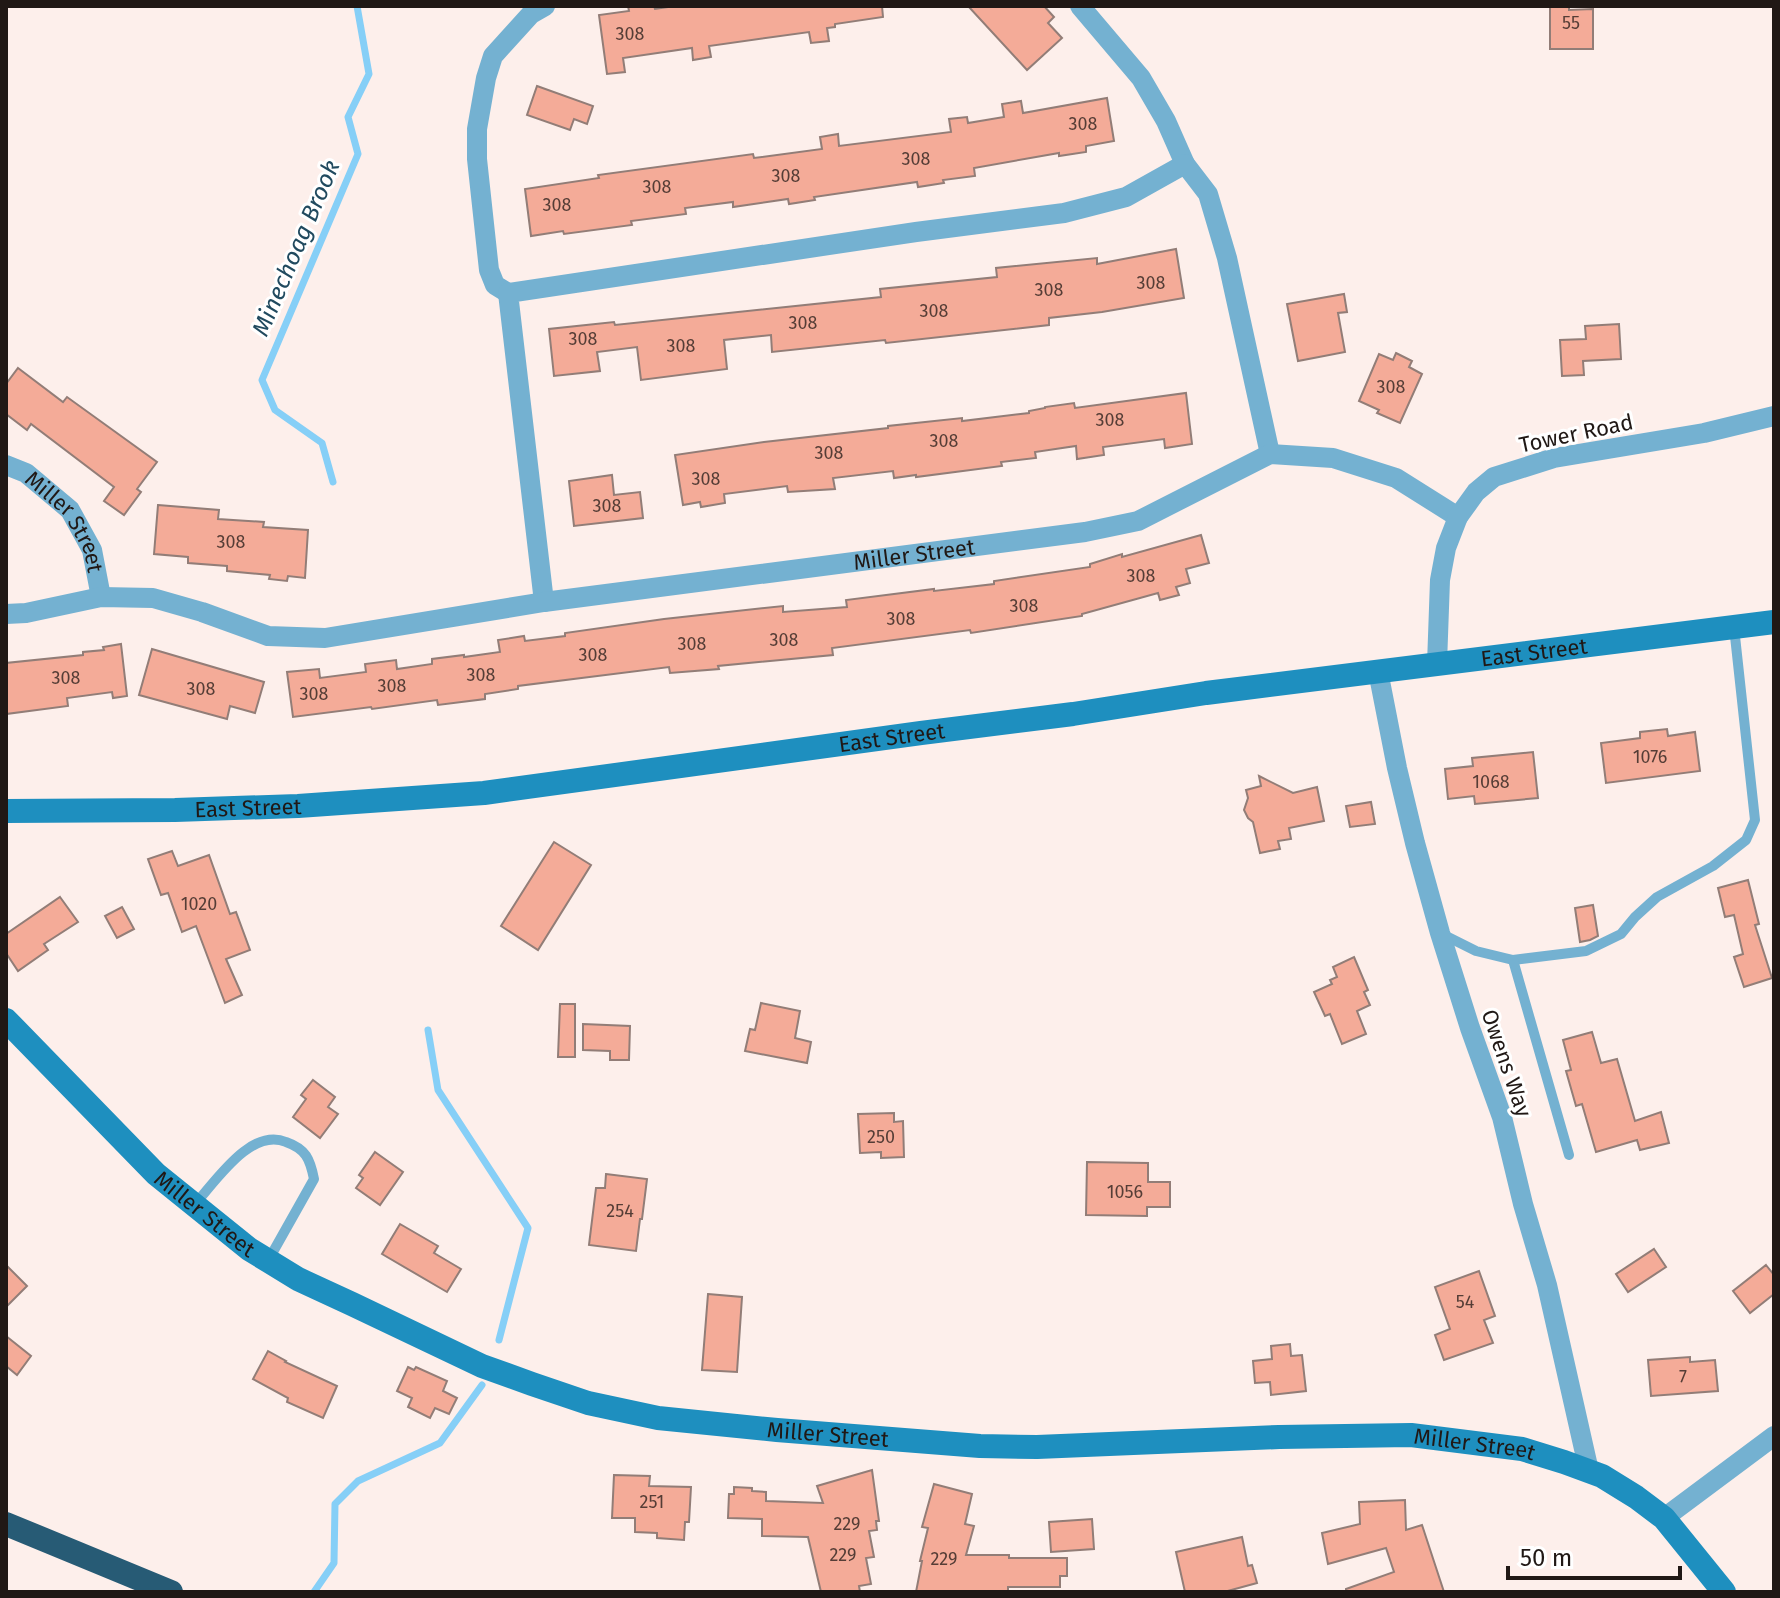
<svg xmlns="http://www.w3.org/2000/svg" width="1780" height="1598" viewBox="0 0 1780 1598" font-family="'Fira Sans',sans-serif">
<rect width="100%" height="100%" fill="#fdefeb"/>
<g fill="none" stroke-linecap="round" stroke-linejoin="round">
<!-- stream -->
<g stroke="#86cff7" stroke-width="7">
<polyline points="333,482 322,443 275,410 262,380 358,154 348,117 369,74 357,6"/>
<polyline points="428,1030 438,1090 528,1228 499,1340"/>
<polyline points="314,1592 334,1563 335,1504 358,1481 440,1443 482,1385"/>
</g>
</g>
<!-- building -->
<g fill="#f4ab98" stroke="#927d77" stroke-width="2">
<polygon points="628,6 654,6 655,9 675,6 882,6 883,17 835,24 835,27 827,28 829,41 811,43 809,32 709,46 711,57 693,60 692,48 623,58 625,72 607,74 599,15 629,11"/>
<polygon points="968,6 1044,6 1054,17 1048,23 1062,38 1027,70"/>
<polygon points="1550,6 1569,6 1569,10 1593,9 1593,49 1550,49"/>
<polygon points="537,86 593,106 587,124 574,119 570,130 527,115"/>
<polygon points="1107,98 1114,141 1086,146 1086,152 1059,156 1059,153 974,168 975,176 943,180 944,183 918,187 917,182 814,197 815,200 789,204 788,199 733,207 733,202 685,208 686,214 631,221 632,225 564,234 563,231 531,236 525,189 599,178 598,175 753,154 754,158 822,149 820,137 838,134 839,146 951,132 949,119 967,117 968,123 1004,117 1002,104 1021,101 1023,113"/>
<polygon points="1176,249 1184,298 1102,312 1049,318 1049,325 886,343 885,340 772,352 771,335 724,340 727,369 641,380 637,347 597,352 600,371 554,376 549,329 614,322 615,325 881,297 880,289 997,277 996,268 1097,258 1097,264"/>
<polygon points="1344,294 1347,312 1338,313 1345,352 1298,361 1287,304"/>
<polygon points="1619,324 1621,359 1583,361 1584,375 1562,376 1560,340 1586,339 1585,326"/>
<polygon points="1396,353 1412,361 1409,367 1422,374 1400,423 1377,413 1379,410 1359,401 1379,354 1393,360"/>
<polygon points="18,368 63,402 67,397 157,462 137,489 141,492 124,515 104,501 114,487 31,424 27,430 6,414 6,384"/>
<polygon points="1186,393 1192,444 1165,448 1164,439 1103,447 1104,455 1077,459 1076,446 1035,452 1036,458 1001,462 1002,466 916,477 916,475 894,478 893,471 833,478 835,489 788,492 787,486 724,494 725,503 701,507 700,502 683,505 675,455 764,442 888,428 888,426 962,418 962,421 1029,413 1029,411 1045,408 1045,407 1074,403 1075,408"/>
<polygon points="612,475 614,495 640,492 643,518 574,526 569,481"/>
<polygon points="158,505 219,510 218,519 264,522 263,527 308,530 305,578 288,576 287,581 269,579 270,575 227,571 227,566 188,563 188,557 154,554"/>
<polygon points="1201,535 1209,563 1186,569 1190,583 1176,587 1179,595 1160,600 1158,593 1082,614 1082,616 971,633 970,630 832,648 833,655 718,666 719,669 670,673 669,667 518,686 518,689 485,694 485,699 438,705 437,700 372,709 371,707 293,717 287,672 319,669 320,678 366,672 365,664 396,660 397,669 432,664 432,659 464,655 464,657 500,652 498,640 524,636 525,641 565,636 565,633 664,619 783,606 783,612 847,607 846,600 934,589 934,591 994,584 994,581 1090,567 1090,564 1122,554 1122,557"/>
<polygon points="121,644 127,696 113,698 112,692 67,698 68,706 6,714 6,663 83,655 83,652 104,650 103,647"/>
<polygon points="152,649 264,682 255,713 230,706 227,719 139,695"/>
<polygon points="1667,729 1668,736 1695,732 1700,771 1606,783 1601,743 1640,738 1640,732"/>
<polygon points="1533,752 1538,798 1475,804 1474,796 1448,799 1445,769 1473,766 1472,758"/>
<polygon points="1259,776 1293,793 1317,787 1324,821 1289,828 1291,839 1278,841 1280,849 1260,853 1253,822 1248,818 1244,810 1248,798 1246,790 1261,786"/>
<polygon points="1371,802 1375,824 1350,827 1346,806"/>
<polygon points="554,842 591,865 538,950 501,926"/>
<polygon points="172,851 178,866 209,855 230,914 236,912 250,950 226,959 242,995 225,1003 196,926 182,932 168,893 161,895 148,859"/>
<polygon points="1748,880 1759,924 1755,925 1772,978 1744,987 1734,957 1743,954 1734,915 1725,917 1718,888"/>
<polygon points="60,897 78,922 44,944 48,950 18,971 6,953 6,934"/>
<polygon points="1593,905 1598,936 1590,940 1580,942 1575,908"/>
<polygon points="122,907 134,929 117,938 105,916"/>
<polygon points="1354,957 1368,990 1364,992 1370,1005 1357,1011 1366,1034 1342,1044 1330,1014 1325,1016 1314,992 1332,984 1330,980 1337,977 1333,967"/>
<polygon points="761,1003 800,1011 795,1038 811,1042 807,1063 745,1051 750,1029 755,1030"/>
<polygon points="560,1004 575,1004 575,1057 558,1057"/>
<polygon points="583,1024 630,1026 629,1060 610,1060 610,1051 583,1050"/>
<polygon points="1592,1032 1601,1063 1617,1059 1635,1121 1661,1112 1669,1143 1640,1150 1637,1140 1596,1152 1582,1104 1576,1106 1566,1071 1571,1070 1563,1040"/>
<polygon points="313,1080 335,1097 328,1107 338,1114 320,1138 293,1117 306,1099 301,1095"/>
<polygon points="894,1113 894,1122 903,1121 904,1157 881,1158 881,1152 860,1153 858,1114"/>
<polygon points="375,1152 403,1172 380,1205 356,1188 363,1178 359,1175"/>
<polygon points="1087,1162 1148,1163 1148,1182 1170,1182 1170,1207 1147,1207 1147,1216 1086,1215"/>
<polygon points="606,1174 647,1179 642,1219 640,1219 636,1251 589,1245 596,1188 605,1188"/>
<polygon points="400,1224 438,1246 434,1253 461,1269 447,1292 382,1254"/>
<polygon points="1654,1249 1666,1267 1628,1292 1616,1274"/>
<polygon points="6,1265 27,1286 6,1307"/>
<polygon points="1766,1265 1774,1275 1774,1294 1750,1313 1733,1291"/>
<polygon points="1479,1271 1495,1316 1484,1320 1493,1343 1444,1360 1435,1335 1450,1329 1435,1287"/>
<polygon points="708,1294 742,1297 737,1372 702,1370"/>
<polygon points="6,1336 31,1356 17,1375 6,1366"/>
<polygon points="1290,1344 1291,1356 1302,1355 1306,1391 1271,1395 1270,1382 1255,1383 1253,1361 1272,1359 1271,1346"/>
<polygon points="268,1351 286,1361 285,1362 337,1386 323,1418 287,1402 288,1398 253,1379"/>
<polygon points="1690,1357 1690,1362 1715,1360 1718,1391 1651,1396 1648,1360"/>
<polygon points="408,1367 414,1370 416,1367 447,1381 443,1391 457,1398 449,1414 435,1408 430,1418 408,1407 412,1398 397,1391"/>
<polygon points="872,1470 879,1521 876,1521 877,1530 869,1531 874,1557 866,1558 871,1584 859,1586 860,1592 821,1592 808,1537 762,1536 762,1519 728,1518 729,1494 734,1494 734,1487 752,1488 752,1491 766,1492 766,1501 823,1503 817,1486"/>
<polygon points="614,1475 650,1476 649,1486 691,1487 689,1522 685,1522 684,1540 657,1538 657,1533 635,1532 635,1518 612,1518"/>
<polygon points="934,1484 972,1494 965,1524 974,1526 966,1555 1009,1555 1009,1558 1067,1558 1067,1576 1060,1576 1060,1587 1008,1587 1008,1592 916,1592 922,1561 920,1561 928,1528 922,1527"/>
<polygon points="1405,1500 1406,1530 1422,1525 1444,1592 1346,1592 1346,1589 1394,1572 1386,1548 1328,1564 1322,1533 1360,1524 1359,1502"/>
<polygon points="1092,1519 1094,1549 1051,1552 1049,1522"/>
<polygon points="1242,1537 1248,1566 1252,1565 1257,1583 1224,1592 1185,1592 1176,1552"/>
</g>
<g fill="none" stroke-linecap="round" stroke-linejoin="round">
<!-- lane -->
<g stroke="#74b1d1" stroke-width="10">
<polyline points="1442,934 1476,951 1513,960 1586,951 1621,934 1635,917 1657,897 1713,866 1746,840 1755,820 1734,627"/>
<polyline points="1513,960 1569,1155"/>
<path d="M195,1204C216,1181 251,1127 286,1142C306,1149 310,1159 314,1179L269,1259"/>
</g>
<!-- street -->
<g stroke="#74b1d1" stroke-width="20">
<polyline points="1080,6 1141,78 1166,121 1185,164"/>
<polyline points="508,293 495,285 489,270 477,159 477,129 486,78 493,56 531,14 545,6"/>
<path id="s1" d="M6,465L26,473L70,510L92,550L101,597"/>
<polyline points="544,602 508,293 916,232 1064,213 1126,197 1185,164 1208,194 1227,258 1270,454"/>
<path id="s2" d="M6,614L26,613L101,597L153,598L202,612L268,636L325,638L544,602L1085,532L1138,521L1270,454L1333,458L1396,478L1458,517"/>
<polyline points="1437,664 1440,580 1446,548 1458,517 1476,492 1494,477 1554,458 1704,433 1774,416"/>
<polyline points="1378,671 1397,768 1415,843 1440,933 1470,1028 1502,1117 1523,1204 1547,1285 1589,1471"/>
<polyline points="1664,1518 1774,1436"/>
</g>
<!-- secondary -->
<g stroke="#1e8fbf" stroke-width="24">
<path id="s3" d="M6,811L175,810L298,806L484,793L921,733L1073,714L1206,693L1774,622"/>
<path id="s4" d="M6,1020L156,1174L249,1249L298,1279L352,1304L482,1366L532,1384L588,1403L658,1418L777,1430L980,1446L1037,1447L1279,1437L1411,1435L1522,1449L1564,1462L1602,1476L1636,1497L1664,1518L1724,1592"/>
</g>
<!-- highway -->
<polyline stroke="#275b75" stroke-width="24" points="6,1524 171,1592"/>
</g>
<g text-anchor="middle" stroke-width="6" stroke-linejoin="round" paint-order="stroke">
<!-- number labels -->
<g font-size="18" fill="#553d36">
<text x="1571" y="29">55</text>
<text x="630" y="40">308</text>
<text x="1083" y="130">308</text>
<text x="916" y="165">308</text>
<text x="786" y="182">308</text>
<text x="657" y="193">308</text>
<text x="557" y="211">308</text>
<text x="1151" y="289">308</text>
<text x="1049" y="296">308</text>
<text x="934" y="317">308</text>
<text x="803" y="329">308</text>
<text x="583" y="345">308</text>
<text x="681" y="352">308</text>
<text x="1391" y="393">308</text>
<text x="1110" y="426">308</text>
<text x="944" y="447">308</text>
<text x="829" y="459">308</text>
<text x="706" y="485">308</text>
<text x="607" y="512">308</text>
<text x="231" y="548">308</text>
<text x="1141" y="582">308</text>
<text x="1024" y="612">308</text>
<text x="901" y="625">308</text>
<text x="784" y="646">308</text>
<text x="692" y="650">308</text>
<text x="593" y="661">308</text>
<text x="481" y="681">308</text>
<text x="66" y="684">308</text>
<text x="392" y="692">308</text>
<text x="201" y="695">308</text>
<text x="314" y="700">308</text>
<text x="1650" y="763">1076</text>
<text x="1491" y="788">1068</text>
<text x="199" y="910">1020</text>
<text x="881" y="1143">250</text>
<text x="1125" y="1198">1056</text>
<text x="620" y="1217">254</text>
<text x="1465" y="1308">54</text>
<text x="1683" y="1383">7</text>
<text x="652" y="1508">251</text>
<text x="847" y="1530">229</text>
<text x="843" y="1561">229</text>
<text x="944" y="1565">229</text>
</g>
<!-- street labels -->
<g font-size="22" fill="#201815" stroke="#fff">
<text transform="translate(1576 433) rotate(-12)" y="8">Tower Road</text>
<text dy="8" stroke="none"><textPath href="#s1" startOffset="86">Miller Street</textPath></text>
<text dy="8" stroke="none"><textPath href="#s2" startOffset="922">Miller Street</textPath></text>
<text dy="8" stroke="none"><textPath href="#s3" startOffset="1538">East Street</textPath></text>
<text dy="8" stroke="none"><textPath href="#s3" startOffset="890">East Street</textPath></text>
<text dy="8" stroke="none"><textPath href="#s3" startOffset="242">East Street</textPath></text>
<text transform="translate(1507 1063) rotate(71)" y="8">Owens Way</text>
<text dy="8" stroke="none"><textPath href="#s4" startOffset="278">Miller Street</textPath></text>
<text dy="8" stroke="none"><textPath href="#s4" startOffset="950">Miller Street</textPath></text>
<text dy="8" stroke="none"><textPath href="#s4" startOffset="1598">Miller Street</textPath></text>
</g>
<!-- water labels -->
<g font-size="24" font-style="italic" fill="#214a5f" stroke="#fff">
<text transform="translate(296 248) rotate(-67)" y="8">Minechoag Brook</text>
</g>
</g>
<!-- border -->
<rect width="1780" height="1598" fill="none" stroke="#201815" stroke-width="16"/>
<!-- scale -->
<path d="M1508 1566v12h172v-12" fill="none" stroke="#201815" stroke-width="4"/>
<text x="1520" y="1566" font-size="24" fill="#201815" stroke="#ffffff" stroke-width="6" paint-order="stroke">50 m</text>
</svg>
